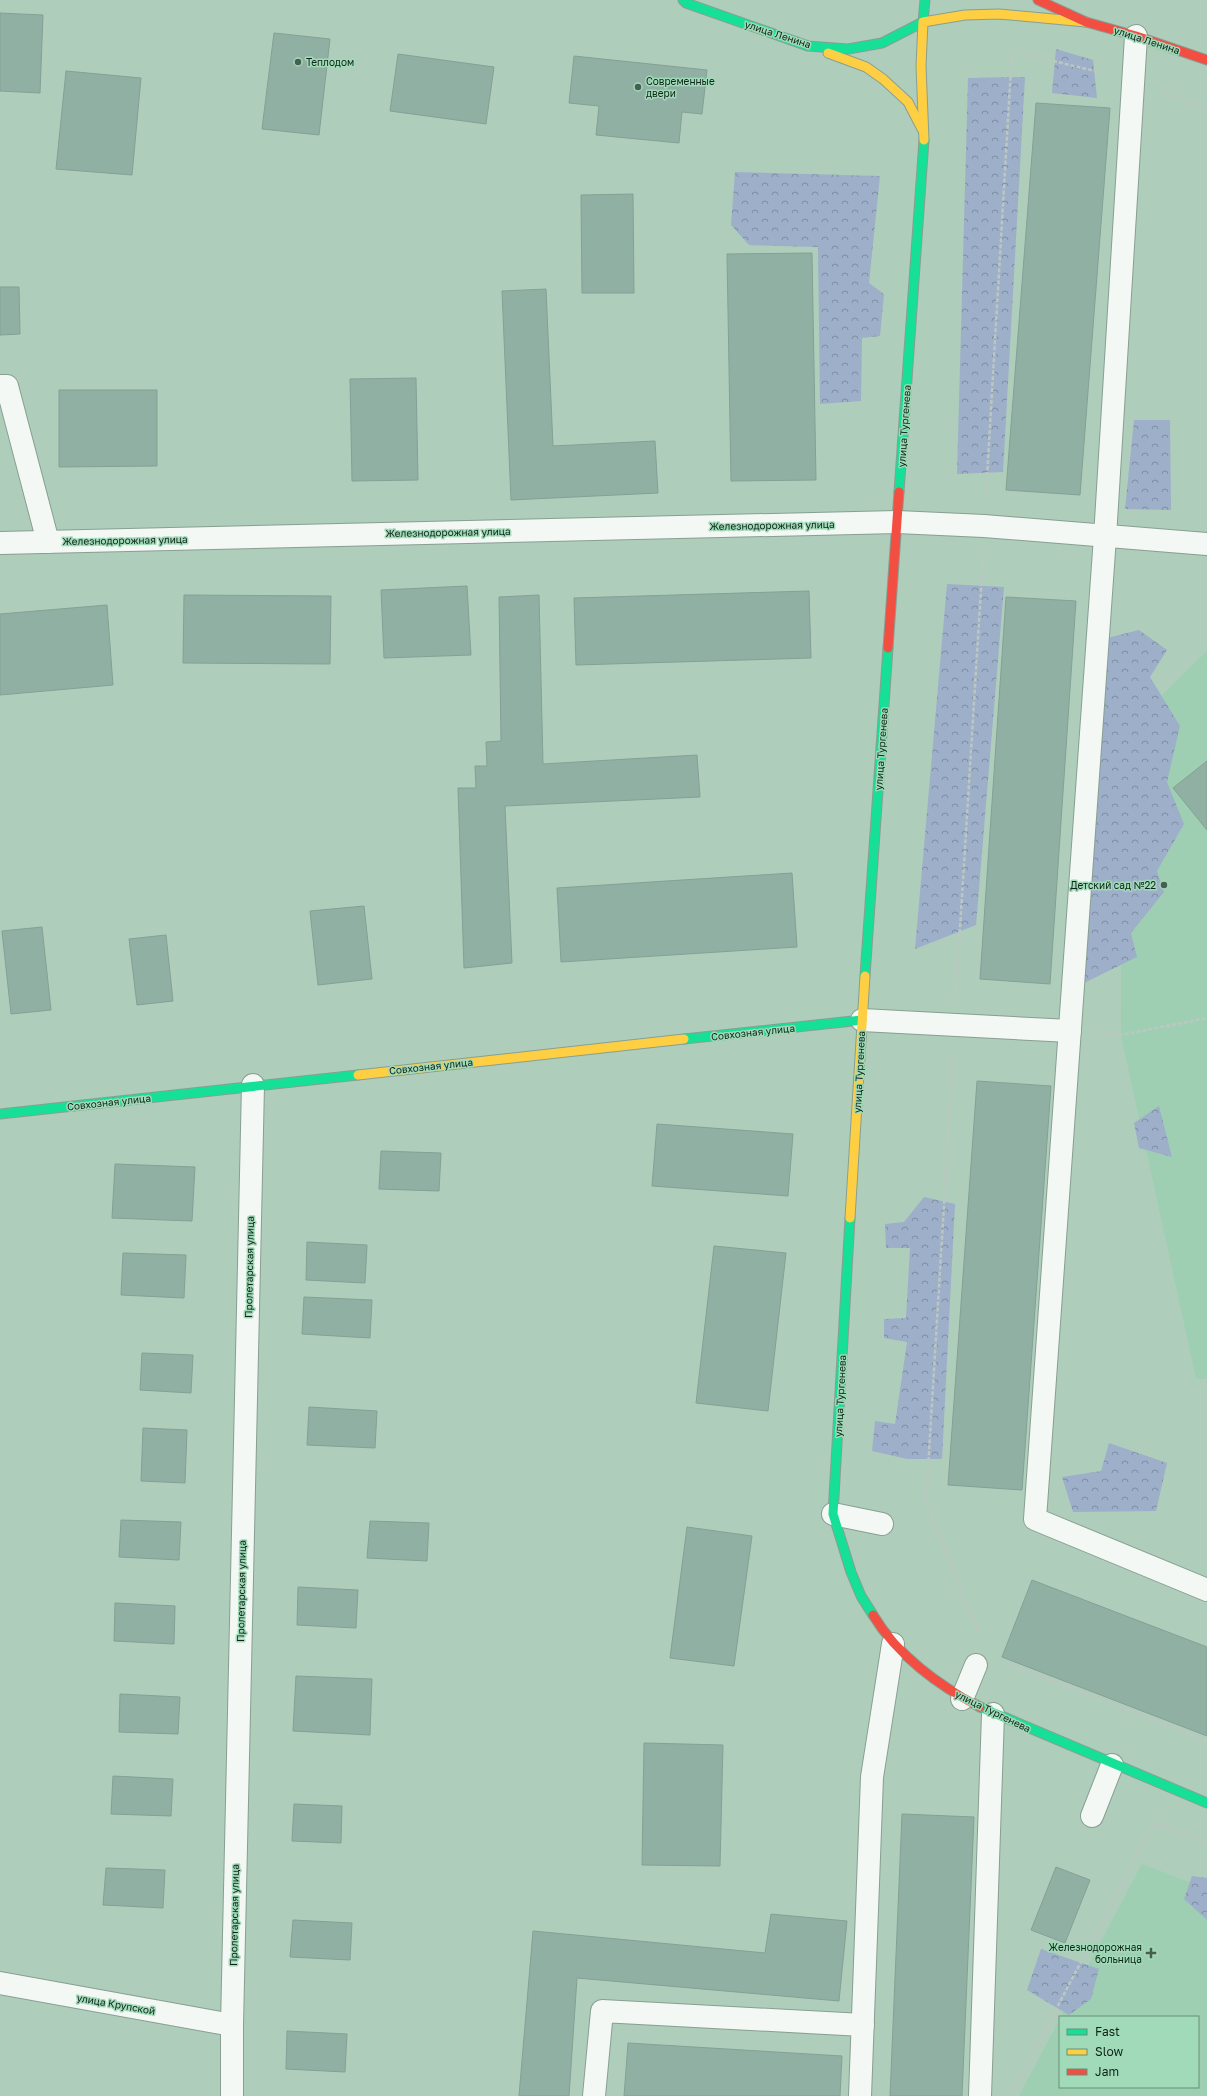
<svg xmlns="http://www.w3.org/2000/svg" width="1207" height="2096" viewBox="0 0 1207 2096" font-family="'Golos Text',sans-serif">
<defs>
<pattern id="forest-crowns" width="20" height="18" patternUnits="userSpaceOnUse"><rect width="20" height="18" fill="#9dafc9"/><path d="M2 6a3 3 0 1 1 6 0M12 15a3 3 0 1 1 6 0" fill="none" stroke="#7e8ea2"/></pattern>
</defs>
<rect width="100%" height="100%" fill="#aecdbb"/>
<!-- built -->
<g fill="#9ecfb2">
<polygon points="1207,651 1207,1379 1196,1378 1121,1035 1122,735"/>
<polygon points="1142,1864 1207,1889 1207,2096 1019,2096 1060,2019 1060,2087 1198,2087 1198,2017 1061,2017"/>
</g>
<!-- forest -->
<g fill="url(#forest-crowns)">
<polygon points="1056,49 1093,60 1097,98 1052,93"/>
<polygon points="1025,77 1003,472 957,474 968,78"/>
<polygon points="735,172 880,176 869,283 884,294 880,336 862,338 861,401 820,404 818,247 749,245 731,225"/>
<polygon points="1134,420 1170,420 1171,510 1125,509"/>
<polygon points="947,584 1004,587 976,925 915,949"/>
<polygon points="1139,630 1167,650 1150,677 1180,726 1167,782 1184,824 1157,871 1164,892 1131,933 1137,957 1080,985 1107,638"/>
<polygon points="1159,1106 1172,1157 1139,1148 1134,1123"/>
<polygon points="924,1197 955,1204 942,1459 907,1459 872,1451 875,1421 895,1424 907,1342 884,1338 884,1319 906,1318 910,1248 886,1248 885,1224 904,1222"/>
<polygon points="1109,1443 1167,1463 1156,1511 1073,1512 1062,1477 1101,1471"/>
<polygon points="1192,1876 1207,1878 1207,1920 1184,1899"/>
<polygon points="1041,1949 1099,1969 1091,1999 1069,2015 1027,1990"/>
</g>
<!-- building -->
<g fill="#91b0a4" stroke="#85a095">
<polygon points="0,13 43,15 40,93 0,91"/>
<polygon points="274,33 330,39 319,135 262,129"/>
<polygon points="398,54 494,67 486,124 390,111"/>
<polygon points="574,56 707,70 702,114 682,112 679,143 596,135 599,106 569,103"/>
<polygon points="66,71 141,78 132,175 56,169"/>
<polygon points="1036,103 1110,108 1080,495 1006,490"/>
<polygon points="633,194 634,293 582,293 581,195"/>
<polygon points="812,253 816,480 731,481 727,254"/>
<polygon points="0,287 19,287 20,334 0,335"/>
<polygon points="546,289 553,446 655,441 658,493 511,500 502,291"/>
<polygon points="416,378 418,480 352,481 350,379"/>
<polygon points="59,390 157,390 157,466 59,467"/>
<polygon points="467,586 471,655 384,658 381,590"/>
<polygon points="809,591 811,658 576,665 574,598"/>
<polygon points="184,595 331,596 330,664 183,663"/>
<polygon points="539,595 543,764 697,755 700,797 505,806 512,963 464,968 458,788 476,788 475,766 487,766 486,742 501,741 499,597"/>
<polygon points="1006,597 1076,601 1050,984 980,979"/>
<polygon points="107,605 113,685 0,695 0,614"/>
<polygon points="1207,761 1207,830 1173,788"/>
<polygon points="792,873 797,947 561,962 557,888"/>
<polygon points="364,906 372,979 318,985 310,911"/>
<polygon points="42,927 51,1010 11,1014 2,931"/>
<polygon points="166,935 173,1001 137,1005 129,939"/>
<polygon points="977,1081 1051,1086 1022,1490 948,1485"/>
<polygon points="657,1124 793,1134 788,1196 652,1186"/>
<polygon points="381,1151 441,1153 439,1191 379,1189"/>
<polygon points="115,1164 195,1167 192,1221 112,1218"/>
<polygon points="307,1242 367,1245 365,1283 306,1280"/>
<polygon points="714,1246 786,1253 768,1411 696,1403"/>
<polygon points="123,1253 186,1255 184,1298 121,1295"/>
<polygon points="304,1297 372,1300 370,1338 302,1334"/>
<polygon points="142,1353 193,1355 191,1393 140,1390"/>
<polygon points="309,1407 377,1411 375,1448 307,1445"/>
<polygon points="143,1428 187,1430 185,1483 141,1481"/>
<polygon points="121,1520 181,1522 179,1560 119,1557"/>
<polygon points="370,1521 429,1523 427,1561 367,1558"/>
<polygon points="687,1527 752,1536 734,1666 670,1658"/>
<polygon points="1032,1580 1207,1647 1207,1736 1002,1657"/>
<polygon points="298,1587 358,1590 356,1628 297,1625"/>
<polygon points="115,1603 175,1606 174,1644 114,1641"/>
<polygon points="296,1676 372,1679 370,1735 293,1731"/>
<polygon points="120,1694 180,1697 178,1734 119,1732"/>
<polygon points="644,1743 723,1745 720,1866 642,1865"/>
<polygon points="113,1776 173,1779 171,1816 111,1814"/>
<polygon points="294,1804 342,1806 341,1843 292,1841"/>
<polygon points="902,1814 974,1817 962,2096 890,2096"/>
<polygon points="1056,1867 1090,1880 1065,1943 1031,1930"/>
<polygon points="106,1868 165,1870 163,1908 103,1905"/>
<polygon points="771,1914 847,1921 839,2001 577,1978 569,2096 519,2096 533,1931 765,1953"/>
<polygon points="293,1920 352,1923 350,1960 290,1957"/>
<polygon points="287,2031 347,2034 345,2072 286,2069"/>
<polygon points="628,2043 842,2056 840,2096 624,2096"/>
</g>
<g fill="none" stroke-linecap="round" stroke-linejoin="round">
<!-- lane casing -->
<g stroke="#889f92" stroke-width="24">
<g id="lane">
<polyline points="1136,36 1105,537 1035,1519 1207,1590"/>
<polyline points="0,386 7,386 48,542"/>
<polyline points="862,1020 1070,1031"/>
<polyline points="833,1514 882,1524"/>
<polyline points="962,1699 976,1665"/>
<polyline points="1092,1816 1112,1765"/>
<polyline points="594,2096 602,2011 863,2025"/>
<polyline points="860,2096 872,1777 893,1644"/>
<polyline points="980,2096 993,1714"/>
</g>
</g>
<!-- street casing -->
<g stroke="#889f92" stroke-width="24">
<g id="street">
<polyline points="0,543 897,522 984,526 1207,544"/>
<polyline points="0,1983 232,2025"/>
<polyline points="232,2096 232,2025 253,1085"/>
</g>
</g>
<!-- fast casing -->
<g stroke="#889f92" stroke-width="11">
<g id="fast">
<polyline points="683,0 686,3 808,46 848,49 882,43 923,22 925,0"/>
<polyline points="899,492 924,140"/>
<polyline points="865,976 888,648"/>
<polyline points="684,1039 862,1020"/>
<polyline points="0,1114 358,1075"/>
<polyline points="850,1218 833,1514 851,1572 861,1596 873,1615"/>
<polyline points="980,1707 1207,1803"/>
</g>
</g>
<!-- slow casing -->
<g stroke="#889f92" stroke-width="11">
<g id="slow">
<polyline points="828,53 866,67 883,79 908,102 922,129"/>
<polyline points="924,140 921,66 923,22 965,15 999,14 1086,22"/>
<polyline points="358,1075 684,1039"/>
<polyline points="850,1218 865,976"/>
</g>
</g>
<!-- jam casing -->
<g stroke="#889f92" stroke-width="11">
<g id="jam">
<polyline points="1038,0 1086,22 1136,36 1207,60"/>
<polyline points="888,648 899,492"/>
<path d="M873,1615C897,1655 939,1686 980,1707"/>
</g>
</g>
<!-- path -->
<g stroke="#bdc7c2" stroke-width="2.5" stroke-dasharray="4 2" stroke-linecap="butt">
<polyline points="1165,93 1207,109"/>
<polyline points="986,494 1012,51 1103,73"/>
<polyline points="956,993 983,557"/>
<polyline points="1101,1033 1121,1035 1207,1018"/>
<polyline points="953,1056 926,1502 979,1634"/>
<polyline points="1007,1663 1207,1741"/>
<polyline points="1013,2091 1154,1823 1207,1842"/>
</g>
<!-- lane -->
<use href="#lane" stroke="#f3f8f5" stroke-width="22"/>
<!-- street -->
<use href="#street" stroke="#f3f8f5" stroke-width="22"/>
<!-- fast -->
<use href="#fast" stroke="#16e098" stroke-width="9"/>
<!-- slow -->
<use href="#slow" stroke="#ffcf43" stroke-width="9"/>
<!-- jam -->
<use href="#jam" stroke="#f24e42" stroke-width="9"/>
</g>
<!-- markers -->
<g fill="#465f51" stroke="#a1dab8" stroke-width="1.5">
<circle cx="298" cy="62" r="4"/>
<circle cx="638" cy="87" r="4"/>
<circle cx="1164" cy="885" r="4"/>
<path d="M1149 1947h4v4h4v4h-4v4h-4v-4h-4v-4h4z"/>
</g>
<g text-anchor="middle" stroke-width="3" stroke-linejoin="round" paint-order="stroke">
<!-- street labels -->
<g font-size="10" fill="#0e2418" stroke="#a1dab8">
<text transform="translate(778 34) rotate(18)" y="4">улица Ленина</text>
<text transform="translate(1147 40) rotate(18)" y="4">улица Ленина</text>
<text transform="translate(904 426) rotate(-86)" y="4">улица Тургенева</text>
<text transform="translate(772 525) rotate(-1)" y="4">Железнодорожная улица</text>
<text transform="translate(448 532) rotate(-1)" y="4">Железнодорожная улица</text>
<text transform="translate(125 540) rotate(-1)" y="4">Железнодорожная улица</text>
<text transform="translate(881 749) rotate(-86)" y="4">улица Тургенева</text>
<text transform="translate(753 1032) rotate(-6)" y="4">Совхозная улица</text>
<text transform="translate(431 1066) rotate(-6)" y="4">Совхозная улица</text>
<text transform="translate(859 1072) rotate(-87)" y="4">улица Тургенева</text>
<text transform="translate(109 1102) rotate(-6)" y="4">Совхозная улица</text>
<text transform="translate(249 1267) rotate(-89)" y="4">Пролетарская улица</text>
<text transform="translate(840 1396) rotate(-87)" y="4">улица Тургенева</text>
<text transform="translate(241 1591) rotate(-89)" y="4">Пролетарская улица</text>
<text transform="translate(993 1711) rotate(26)" y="4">улица Тургенева</text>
<text transform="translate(234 1915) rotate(-89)" y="4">Пролетарская улица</text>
<text transform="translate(116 2004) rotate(10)" y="4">улица Крупской</text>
</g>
<!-- poi labels -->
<g font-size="10" fill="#0e2418" stroke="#a1dab8" text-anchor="start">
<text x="306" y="66">Теплодом</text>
<text x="646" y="85">Современные<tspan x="646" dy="12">двери</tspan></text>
<text x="1156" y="889" text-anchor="end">Детский сад №22</text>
<text x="1142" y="1951" text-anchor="end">Железнодорожная<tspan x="1142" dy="12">больница</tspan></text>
</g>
</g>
<!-- legend -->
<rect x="1059" y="2016" width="140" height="72" fill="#a1dab8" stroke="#669178"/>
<rect x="1067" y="2029" width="20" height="6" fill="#16e098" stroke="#669178"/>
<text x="1095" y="2036" font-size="12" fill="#0e2418">Fast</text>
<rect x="1067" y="2049" width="20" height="6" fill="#ffcf43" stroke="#669178"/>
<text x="1095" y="2056" font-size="12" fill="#0e2418">Slow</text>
<rect x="1067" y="2069" width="20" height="6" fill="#f24e42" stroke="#669178"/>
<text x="1095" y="2076" font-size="12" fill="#0e2418">Jam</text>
</svg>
